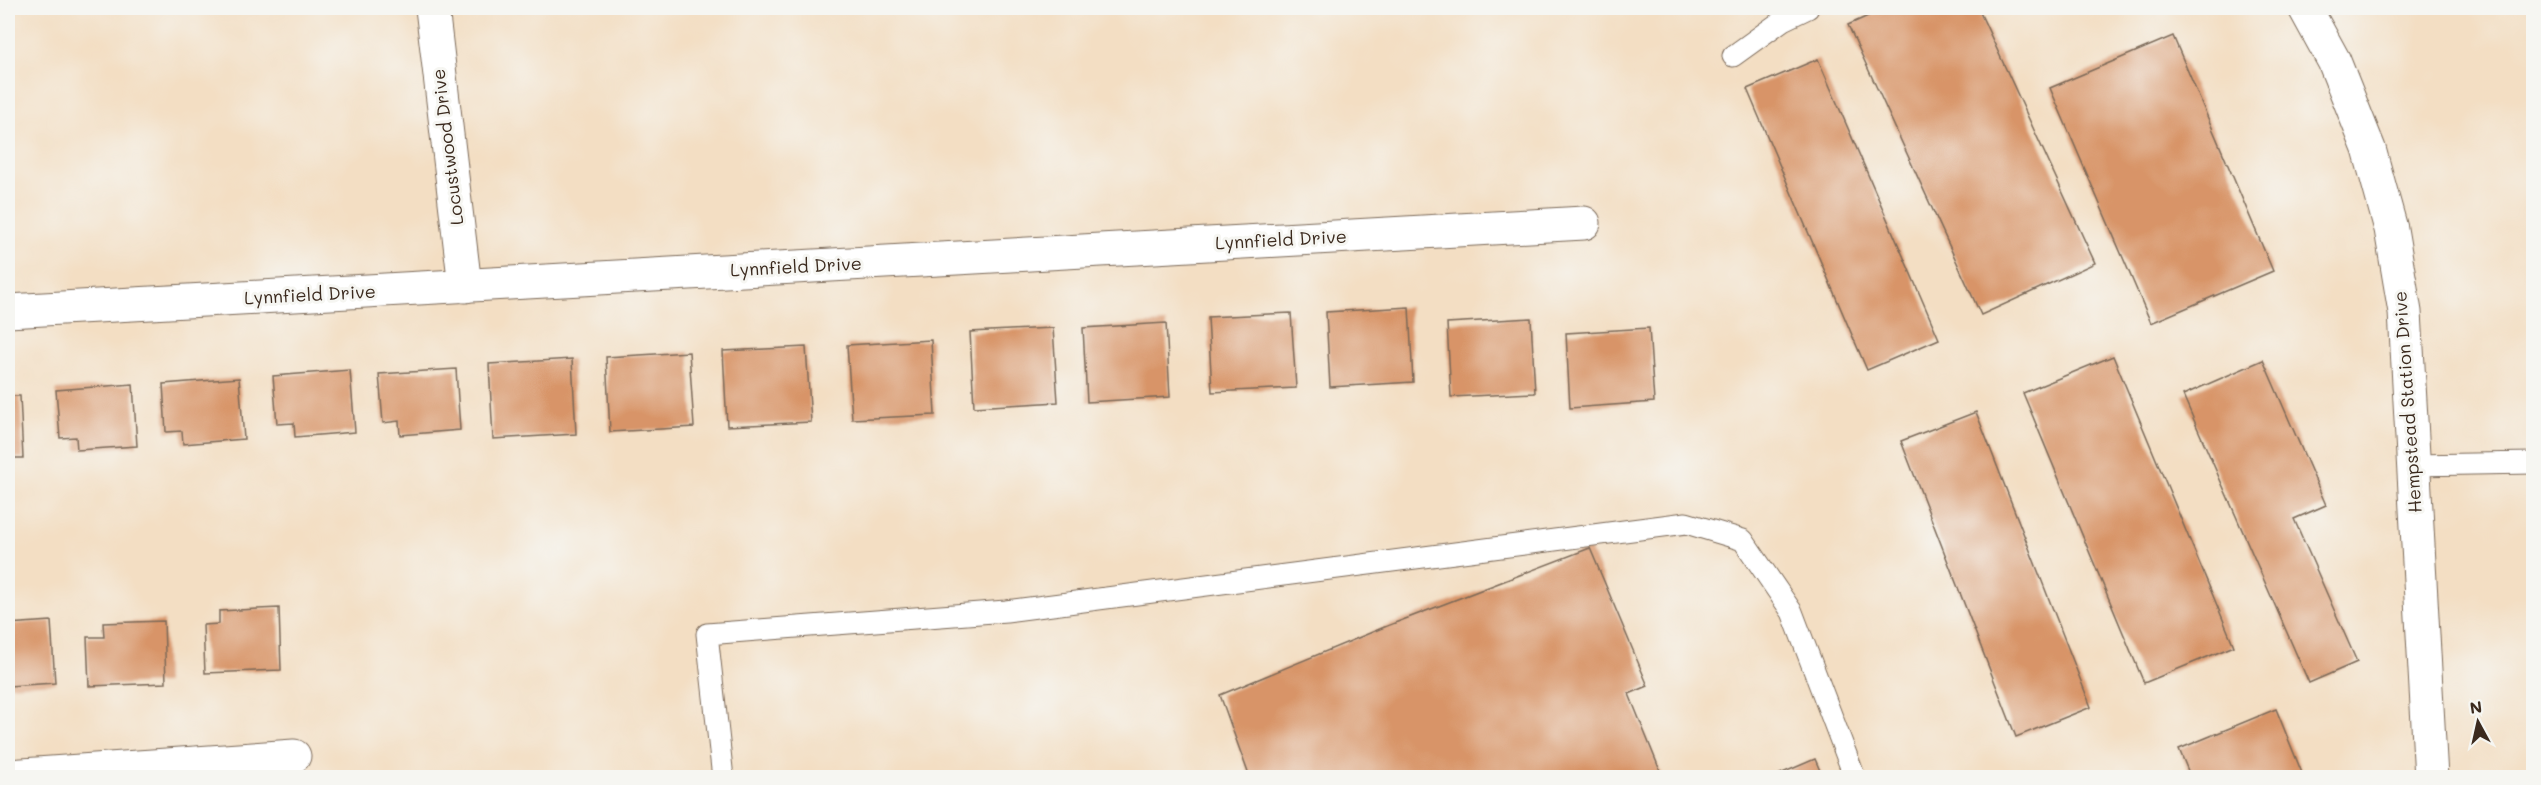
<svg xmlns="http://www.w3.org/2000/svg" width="2541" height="785" viewBox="0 0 2541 785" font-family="Mali,sans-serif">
<rect width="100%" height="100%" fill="#f6f6f2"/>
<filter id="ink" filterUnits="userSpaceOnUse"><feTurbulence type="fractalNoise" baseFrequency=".0167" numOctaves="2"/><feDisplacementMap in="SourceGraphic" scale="12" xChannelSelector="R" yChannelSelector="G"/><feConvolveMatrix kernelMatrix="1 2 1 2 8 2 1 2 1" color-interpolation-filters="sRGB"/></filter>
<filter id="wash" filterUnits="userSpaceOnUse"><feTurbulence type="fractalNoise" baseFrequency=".008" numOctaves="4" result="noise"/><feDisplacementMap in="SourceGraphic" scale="24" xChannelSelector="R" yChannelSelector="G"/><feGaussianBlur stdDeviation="1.35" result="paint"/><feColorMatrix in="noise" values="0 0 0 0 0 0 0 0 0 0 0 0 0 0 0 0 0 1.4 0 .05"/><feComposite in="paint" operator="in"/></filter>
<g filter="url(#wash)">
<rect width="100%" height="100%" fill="#f3dec3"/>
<g id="blocks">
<!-- building -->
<g fill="#d89467">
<polygon points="1886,8 1978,8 2095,263 1981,315 1848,25"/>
<polygon points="2173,36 2273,271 2151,323 2050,88"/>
<polygon points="1818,59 1939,339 1867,370 1747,89"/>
<polygon points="1409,307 1413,382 1330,387 1326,312"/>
<polygon points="1291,313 1296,388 1212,392 1208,317"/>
<polygon points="1531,318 1535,393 1451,397 1447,323"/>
<polygon points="1166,323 1170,397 1087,402 1083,328"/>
<polygon points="1053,328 1058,402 974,407 970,332"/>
<polygon points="1649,328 1654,402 1570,408 1566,333"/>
<polygon points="931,340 935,415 852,419 847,345"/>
<polygon points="806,347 811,422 727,426 723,351"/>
<polygon points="689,352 694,427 610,432 606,357"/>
<polygon points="2113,356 2234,646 2144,683 2023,393"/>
<polygon points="572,359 576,434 493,439 489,364"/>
<polygon points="2263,360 2326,505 2294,519 2357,662 2309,683 2183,395"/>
<polygon points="456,369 460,430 400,435 399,421 383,423 379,374"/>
<polygon points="350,370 355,432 295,437 294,423 277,424 273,376"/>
<polygon points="239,378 244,439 183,444 182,431 166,432 163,384"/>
<polygon points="133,384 137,446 77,450 76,437 60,438 56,390"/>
<polygon points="8,396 20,396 23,458 8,458"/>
<polygon points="1976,412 2091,707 2016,737 1901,441"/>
<polygon points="1590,548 1648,686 1629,694 1663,778 1250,778 1220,695 1387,626"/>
<polygon points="279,608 281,670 205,673 203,625 219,624 219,611"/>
<polygon points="51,621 55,683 8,686 8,624"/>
<polygon points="164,621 166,683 89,686 87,637 104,637 103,623"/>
<polygon points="2276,709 2304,778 2191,778 2179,749"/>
<polygon points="1815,759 1823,778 1773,778 1773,777"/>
</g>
</g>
</g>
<g filter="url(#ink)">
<use href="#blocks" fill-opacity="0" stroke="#7b6958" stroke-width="1.5"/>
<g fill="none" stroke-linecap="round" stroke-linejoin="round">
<!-- service casing -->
<g stroke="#7b6958" stroke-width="23">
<g id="service">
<polyline points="1733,56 1783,20 1808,8"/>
<polyline points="2413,465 2534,463"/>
<polyline points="723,778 707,634 1006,611 1686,523 1743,540 1792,612 1855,778"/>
</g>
</g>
<!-- minor casing -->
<g stroke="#7b6958" stroke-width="35">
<g id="minor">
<polyline points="432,8 465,286"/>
<polyline points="8,311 1584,223"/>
<polyline points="8,776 294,756"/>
</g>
</g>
<!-- tertiary casing -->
<g stroke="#7b6958" stroke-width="35">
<polyline id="tertiary" points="2305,8 2334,61 2369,149 2391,229 2405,312 2431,778"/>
</g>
<!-- service -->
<use href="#service" stroke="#fff" stroke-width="21"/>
<!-- minor -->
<use href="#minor" stroke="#fff" stroke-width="33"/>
<!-- tertiary -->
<use href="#tertiary" stroke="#fff" stroke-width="33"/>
</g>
</g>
<g text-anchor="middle" stroke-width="6" stroke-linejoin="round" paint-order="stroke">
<!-- street labels -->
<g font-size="18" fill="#3b2a1e" stroke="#f6f6f2">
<text transform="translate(448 147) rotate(-97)" y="6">Locustwood Drive</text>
<text transform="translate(1281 240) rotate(-3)" y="6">Lynnfield Drive</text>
<text transform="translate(796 267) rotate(-3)" y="6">Lynnfield Drive</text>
<text transform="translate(310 295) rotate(-3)" y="6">Lynnfield Drive</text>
<text transform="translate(2408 402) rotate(-94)" y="6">Hempstead Station Drive</text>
</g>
</g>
<!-- margin -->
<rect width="2541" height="785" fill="none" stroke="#f6f6f2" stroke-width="30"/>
<!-- north arrow -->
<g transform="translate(2478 722) rotate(352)" stroke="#f6f6f2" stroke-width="4.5" paint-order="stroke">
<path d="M0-4.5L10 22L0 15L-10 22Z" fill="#3b2a1e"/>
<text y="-9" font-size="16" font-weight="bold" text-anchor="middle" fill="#3b2a1e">N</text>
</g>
</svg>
